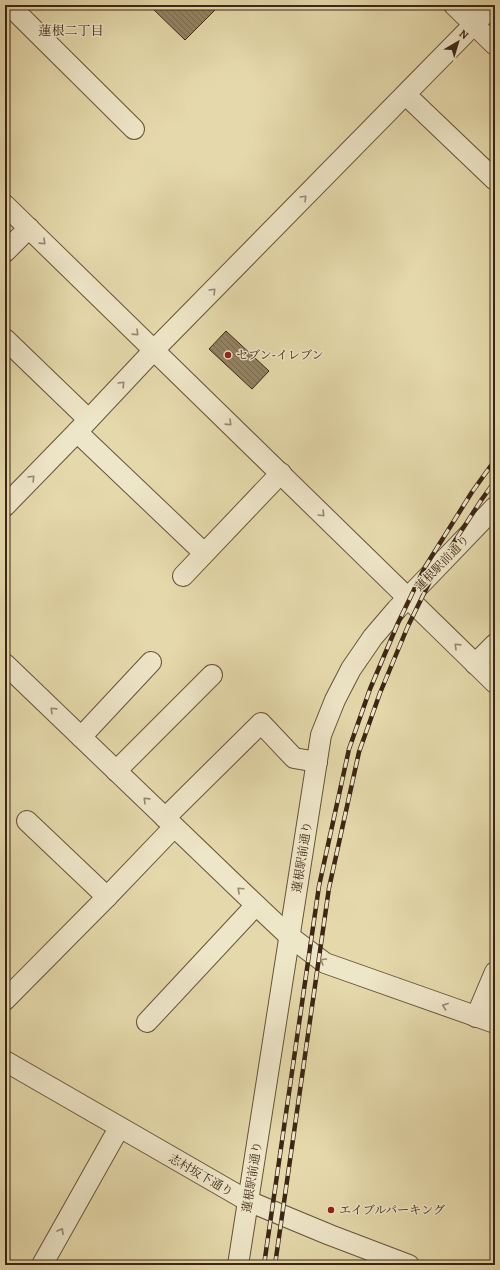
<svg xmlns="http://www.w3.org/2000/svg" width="500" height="1270" viewBox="0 0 500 1270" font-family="Alegreya,'Noto Serif JP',serif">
<defs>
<pattern id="building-back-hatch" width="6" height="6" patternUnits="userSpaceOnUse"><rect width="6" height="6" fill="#948363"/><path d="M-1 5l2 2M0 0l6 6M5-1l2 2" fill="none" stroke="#7a6b50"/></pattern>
</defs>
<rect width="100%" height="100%" fill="#e5d9ab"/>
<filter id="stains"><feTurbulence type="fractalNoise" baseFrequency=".005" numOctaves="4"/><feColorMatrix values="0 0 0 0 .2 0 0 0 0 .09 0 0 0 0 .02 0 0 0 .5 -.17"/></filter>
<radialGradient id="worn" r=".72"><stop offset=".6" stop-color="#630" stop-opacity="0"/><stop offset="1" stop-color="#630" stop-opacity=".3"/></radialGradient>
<!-- building -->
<g fill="url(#building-back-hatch)" stroke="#3d2615">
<polygon points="149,5 218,5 219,6 185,40"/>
<polygon points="226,331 269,371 252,389 209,349"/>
</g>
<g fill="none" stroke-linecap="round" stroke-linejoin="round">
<!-- minor casing -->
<g stroke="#67533a" stroke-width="22">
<g id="minor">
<polyline points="9,5 134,129"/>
<polyline points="454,5 495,45"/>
<polyline points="406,95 495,180"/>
<polyline points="5,205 495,683"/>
<polyline points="5,252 29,228"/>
<polyline points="5,339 88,419"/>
<polyline points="77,432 204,553"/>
<polyline points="5,506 77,432 154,350 493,5"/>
<polyline points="183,576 281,473"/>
<polyline points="5,664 256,905 289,936 325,963 495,1023"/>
<polyline points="475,664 495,644"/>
<polyline points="81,737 151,662"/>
<polyline points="116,771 212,675"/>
<polyline points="165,818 261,723 294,758 317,762"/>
<polyline points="27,821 107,897"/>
<polyline points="5,1000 107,897 174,827"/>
<polyline points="476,1017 495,972"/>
<polyline points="147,1022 256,905"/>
<polyline points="5,1061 248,1201 330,1235 409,1265"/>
<polyline points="42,1265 119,1128"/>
<polyline points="238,1265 321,735 335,700 351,669 373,637 397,609 495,507"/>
</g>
</g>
<!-- minor -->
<use href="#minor" stroke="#eee6c8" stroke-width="20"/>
<!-- rail casing -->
<g stroke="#3d2615" stroke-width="4.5">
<g id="rail">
<polyline points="264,1265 319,886 349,749 370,689 398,623 425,567 472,492 495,460"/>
<polyline points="275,1265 329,888 359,752 380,693 408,626 434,573 482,499 495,481"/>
</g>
</g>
<!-- rail -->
<use href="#rail" stroke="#eee6c8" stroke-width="3" stroke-dasharray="9" stroke-linecap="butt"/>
</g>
<!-- one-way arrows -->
<defs><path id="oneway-chevron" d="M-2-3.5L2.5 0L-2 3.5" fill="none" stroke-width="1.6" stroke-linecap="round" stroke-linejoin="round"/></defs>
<g stroke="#96866e">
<use href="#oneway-chevron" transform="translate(304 198) rotate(-45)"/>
<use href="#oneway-chevron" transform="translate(43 242) rotate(44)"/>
<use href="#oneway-chevron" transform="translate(213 291) rotate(-45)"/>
<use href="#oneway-chevron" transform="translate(136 333) rotate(44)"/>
<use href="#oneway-chevron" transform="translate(122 384) rotate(-46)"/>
<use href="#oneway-chevron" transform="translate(229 423) rotate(44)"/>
<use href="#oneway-chevron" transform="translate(32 478) rotate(-46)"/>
<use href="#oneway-chevron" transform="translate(322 514) rotate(45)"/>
<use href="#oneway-chevron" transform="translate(457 646) rotate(-136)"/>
<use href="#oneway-chevron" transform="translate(53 710) rotate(-136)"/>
<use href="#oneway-chevron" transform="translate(146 800) rotate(-136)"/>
<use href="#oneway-chevron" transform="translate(240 890) rotate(-137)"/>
<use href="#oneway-chevron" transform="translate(323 961) rotate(-149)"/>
<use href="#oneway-chevron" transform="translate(445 1006) rotate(-160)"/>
<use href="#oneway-chevron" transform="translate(61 1231) rotate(-60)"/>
</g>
<!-- markers -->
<g fill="#8f2418" stroke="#eee6c8" stroke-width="1.5">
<circle cx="228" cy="355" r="4"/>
<circle cx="331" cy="1210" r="4"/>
</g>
<g text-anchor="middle" stroke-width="3" stroke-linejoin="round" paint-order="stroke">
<!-- poi labels -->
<g font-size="12" fill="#3d2615" stroke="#eee6c8" text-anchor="start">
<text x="236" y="359">セブン-イレブン</text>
<text x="339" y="1214">エイブルパーキング</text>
</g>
<!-- street labels -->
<g font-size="12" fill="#3d2615" stroke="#eee6c8">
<text transform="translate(442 563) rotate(-46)" y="4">蓮根駅前通り</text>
<text transform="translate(302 857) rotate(-81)" y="4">蓮根駅前通り</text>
<text transform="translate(201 1175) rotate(30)" y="4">志村坂下通り</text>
<text transform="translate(252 1177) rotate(-81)" y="4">蓮根駅前通り</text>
</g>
<!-- neighbourhood labels -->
<g font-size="13" fill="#3d2615" stroke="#eee6c8">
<text x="71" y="35">蓮根二丁目</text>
</g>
</g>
<!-- margin -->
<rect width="500" height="1270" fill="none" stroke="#e5d9ab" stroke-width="20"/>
<rect x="6" y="6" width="488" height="1258" fill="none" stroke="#3d2615" stroke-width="2"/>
<rect x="10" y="10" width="480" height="1250" fill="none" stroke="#3d2615"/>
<!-- north arrow -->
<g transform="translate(458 42) rotate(38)" stroke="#eee6c8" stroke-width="3" paint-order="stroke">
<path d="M0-3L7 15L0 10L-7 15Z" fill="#3d2615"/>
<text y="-6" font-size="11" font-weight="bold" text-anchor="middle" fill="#3d2615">N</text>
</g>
<rect width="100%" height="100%" filter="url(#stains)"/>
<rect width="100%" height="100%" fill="url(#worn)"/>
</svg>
